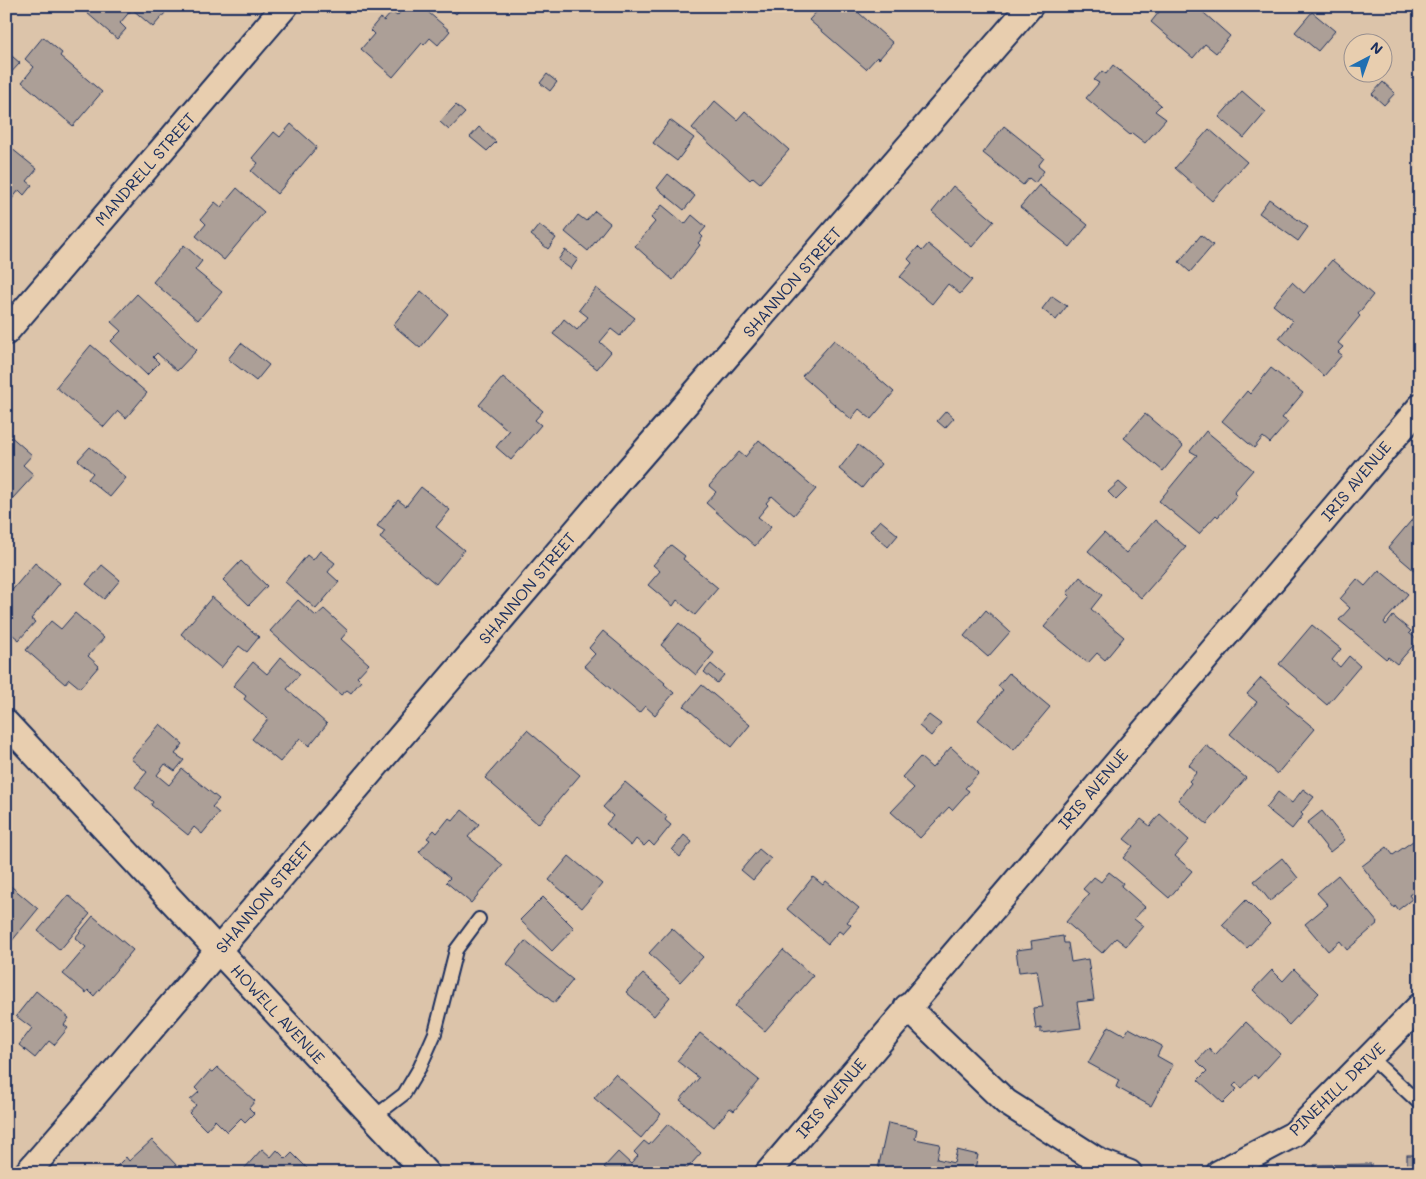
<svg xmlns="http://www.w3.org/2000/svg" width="1426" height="1179" viewBox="0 0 1426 1179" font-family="Mali,sans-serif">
<rect width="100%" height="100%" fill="#dcc4aa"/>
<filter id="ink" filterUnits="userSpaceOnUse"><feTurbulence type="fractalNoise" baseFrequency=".02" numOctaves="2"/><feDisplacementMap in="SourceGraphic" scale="10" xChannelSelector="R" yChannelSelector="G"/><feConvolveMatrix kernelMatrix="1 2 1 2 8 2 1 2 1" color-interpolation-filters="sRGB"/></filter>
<g filter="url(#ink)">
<!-- building -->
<g fill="#ac9f97" stroke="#1b2f5e">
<polygon points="79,6 156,6 165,13 153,27 132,9 120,23 126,29 117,39"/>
<polygon points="406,6 421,6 450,31 438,45 430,38 424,45 422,43 393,77 361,49 374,34 370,30 380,18 384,21 392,12 397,16"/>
<polygon points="447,6 463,6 456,14"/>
<polygon points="822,6 851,6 893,43 879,59 877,57 866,69 809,20"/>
<polygon points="1196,6 1230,36 1216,53 1205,44 1193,58 1151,22 1159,12 1153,6"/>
<polygon points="1312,12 1335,31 1318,51 1295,32"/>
<polygon points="43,37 62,53 60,56 102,92 73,126 22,82 34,67 25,59"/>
<polygon points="6,51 20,63 6,78"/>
<polygon points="1113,65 1161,105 1155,111 1166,119 1145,143 1132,133 1130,135 1086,98 1099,83 1094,80 1102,71 1106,74"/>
<polygon points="547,74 557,82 550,91 540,83"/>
<polygon points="1383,82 1395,93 1384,105 1372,94"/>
<polygon points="1242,91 1266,112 1244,138 1219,117"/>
<polygon points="715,101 737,120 745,111 789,150 760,183 753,177 750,180 692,128"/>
<polygon points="456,105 465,113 449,130 440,122"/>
<polygon points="670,120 694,138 677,161 653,143"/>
<polygon points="291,124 317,147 277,194 251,171 258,163 252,158 274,132 280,137"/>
<polygon points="1004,126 1044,158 1038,166 1044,171 1035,183 1029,178 1023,185 983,153"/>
<polygon points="479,127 496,142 487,151 470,137"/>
<polygon points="1209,129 1247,162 1212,201 1175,168"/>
<polygon points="6,144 37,169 27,181 32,185 24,195 19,190 9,203 6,201"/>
<polygon points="668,174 695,196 684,210 657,188"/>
<polygon points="1039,185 1088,225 1070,247 1020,207"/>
<polygon points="953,186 994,221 972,247 932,212"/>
<polygon points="237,188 264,212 224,260 196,236 206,224 201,219 215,202 221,207"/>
<polygon points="1269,199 1308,227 1298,241 1259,213"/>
<polygon points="662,205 685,224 692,215 706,227 700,234 703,237 698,243 700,245 673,280 635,246 655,222 651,218"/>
<polygon points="595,211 610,223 588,251 565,232 578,215 586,221"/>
<polygon points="539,225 556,238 548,249 531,235"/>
<polygon points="1201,235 1213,245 1190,272 1179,262"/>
<polygon points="928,244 972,280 960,294 948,284 932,304 900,277 912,263 908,259 918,247 922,251"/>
<polygon points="184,245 202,261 195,270 222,292 198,320 153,282"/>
<polygon points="565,250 578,259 571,269 558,260"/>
<polygon points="1332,260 1373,295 1358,314 1360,316 1338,343 1343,347 1338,352 1342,355 1324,376 1279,338 1293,321 1273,305 1292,282 1304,293"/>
<polygon points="596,288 635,318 620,336 611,329 600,342 611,352 597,369 553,334 564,319 577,330 588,317 579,310"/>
<polygon points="421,291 448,314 420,348 393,325"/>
<polygon points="137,294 197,350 177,371 157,353 153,357 159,363 147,375 111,341 121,331 111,322"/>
<polygon points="1052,296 1067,306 1056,320 1042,309"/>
<polygon points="834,340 894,392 871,419 859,409 851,419 802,376"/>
<polygon points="241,343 269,365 256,381 228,359"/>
<polygon points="91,345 147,393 126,418 118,411 104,427 56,387"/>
<polygon points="1271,368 1303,393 1282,418 1288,422 1270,443 1263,437 1254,448 1222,421 1247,391 1250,394"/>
<polygon points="503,377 543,411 535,420 541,425 511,460 496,447 509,431 479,405"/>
<polygon points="946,411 954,418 945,428 937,421"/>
<polygon points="1145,414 1183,446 1163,471 1124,438"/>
<polygon points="1206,431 1253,470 1234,492 1237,495 1218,517 1216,515 1199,534 1159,501 1197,455 1190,451"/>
<polygon points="8,434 32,455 23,465 34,475 13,498 6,492 6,436"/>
<polygon points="759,440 816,489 794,515 772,496 766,503 768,505 758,517 771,527 755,546 706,503 716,492 709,486 739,452 745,457"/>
<polygon points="858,445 881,464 862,488 839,469"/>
<polygon points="90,447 126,478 110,497 88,479 93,473 78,460"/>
<polygon points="1119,482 1127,489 1116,500 1108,492"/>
<polygon points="421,487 450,510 436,527 464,550 436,584 380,538 385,531 377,526 398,500 406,506"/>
<polygon points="1416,515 1420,518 1420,568 1416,572 1388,548"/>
<polygon points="880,520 898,535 888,547 870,531"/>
<polygon points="1155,520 1186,547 1141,598 1088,551 1104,533 1126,553"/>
<polygon points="671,545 685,556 683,559 718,588 695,615 677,600 673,606 648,585 660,571 653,565"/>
<polygon points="320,551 335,563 328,572 339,582 316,609 285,582 307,555 313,560"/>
<polygon points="241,561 267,586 249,605 223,580"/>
<polygon points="35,563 60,583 31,619 35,622 19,640 6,629 6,593 8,595"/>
<polygon points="102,565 120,580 104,599 86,584"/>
<polygon points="1379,570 1408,594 1384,622 1386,625 1393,616 1411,631 1409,633 1418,640 1397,664 1388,657 1386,659 1339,620 1350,608 1340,599 1357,579 1365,586"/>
<polygon points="1080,577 1102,595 1091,609 1124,637 1105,660 1097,653 1088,663 1044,627 1070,596 1067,593"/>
<polygon points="212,597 259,637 247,652 239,646 221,668 181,634"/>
<polygon points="298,600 316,616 324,609 348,631 341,639 369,664 357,677 361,681 351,693 347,690 341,695 270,631"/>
<polygon points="986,610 1010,632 988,657 964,636"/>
<polygon points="75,613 104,638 88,656 99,666 80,688 69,679 65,684 26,650 51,621 61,629"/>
<polygon points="679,623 714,653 696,675 661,645"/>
<polygon points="1312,625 1341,649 1332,660 1340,667 1349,656 1360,666 1327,705 1279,664"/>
<polygon points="603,631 665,683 664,684 674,693 655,715 645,706 639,713 584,666 595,654 589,648"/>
<polygon points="281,657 300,674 287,689 327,724 309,746 300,738 280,762 252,739 268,719 244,699 246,696 233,686 253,662 267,674"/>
<polygon points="711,664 724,675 717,683 704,672"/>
<polygon points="1009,673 1050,707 1014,750 978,720 1003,690 998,686"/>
<polygon points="1261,678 1289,702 1286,705 1315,729 1277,774 1230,734 1257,702 1247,694"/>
<polygon points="702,685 750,725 732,747 684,706"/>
<polygon points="929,715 941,724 931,736 919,726"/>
<polygon points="160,724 183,744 175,754 184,760 175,771 165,764 157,775 169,785 182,769 219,799 212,807 219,813 202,834 194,827 188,835 151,805 153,802 135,787 147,772 131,759"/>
<polygon points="527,730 580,775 538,824 485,778"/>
<polygon points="1206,745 1246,778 1207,824 1178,800 1191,783 1189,781 1197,772 1189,765"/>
<polygon points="951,747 979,773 965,788 969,791 952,810 949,807 920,838 891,812 914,788 902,777 920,757 932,768"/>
<polygon points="625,782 667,817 665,820 671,825 654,846 649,841 644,846 636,839 631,846 606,824 613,816 603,807"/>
<polygon points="1303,789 1314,797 1301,813 1303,815 1292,829 1266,808 1278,792 1292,803"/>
<polygon points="462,810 479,824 468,837 503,865 471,903 446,882 450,878 419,852 430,840 427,838 434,830 437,833 449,818 453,821"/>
<polygon points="1322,811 1345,840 1330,852 1307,823"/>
<polygon points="1160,814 1189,840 1175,856 1192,871 1169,898 1123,858 1133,846 1124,839 1141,819 1150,826"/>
<polygon points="684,835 692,842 680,857 672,850"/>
<polygon points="1413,841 1420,849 1420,888 1409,895 1412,899 1398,910 1395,906 1394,908 1362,866 1387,847 1393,855"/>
<polygon points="759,849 771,859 753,880 741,870"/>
<polygon points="569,856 602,884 582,908 549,880"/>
<polygon points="1282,858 1298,878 1270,901 1254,881"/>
<polygon points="1109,872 1123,883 1121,886 1145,907 1134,919 1143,926 1126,946 1116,938 1102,953 1066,922 1089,894 1083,889 1094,877 1101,882"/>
<polygon points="1338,875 1378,923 1347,950 1340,941 1328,951 1305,924 1328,905 1317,893"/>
<polygon points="813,877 823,885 826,881 859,908 847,922 851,925 843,934 839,931 828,944 787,909"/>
<polygon points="6,882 38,909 11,942 6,938"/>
<polygon points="68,895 90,914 60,950 38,931"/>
<polygon points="543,897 574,928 552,951 520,920"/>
<polygon points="1246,900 1270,924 1247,948 1222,925"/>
<polygon points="93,916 133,950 94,996 88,990 86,993 63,974 86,947 75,938"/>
<polygon points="672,928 703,957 680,982 649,953"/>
<polygon points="1063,936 1064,943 1068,943 1071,962 1088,959 1094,1000 1077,1002 1081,1028 1041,1033 1041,1028 1036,1029 1033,1008 1043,1007 1037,970 1019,972 1016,950 1032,948 1031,941"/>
<polygon points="525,941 573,980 554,1003 507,964"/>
<polygon points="783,950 813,976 765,1031 735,1006"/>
<polygon points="1294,969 1319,993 1289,1025 1253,990 1272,970 1283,981"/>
<polygon points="643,974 670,997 654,1016 626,992"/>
<polygon points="36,991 69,1018 64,1025 68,1028 54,1045 49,1041 35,1058 19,1045 32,1028 16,1016"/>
<polygon points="1246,1022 1280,1054 1258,1078 1254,1075 1242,1088 1236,1083 1233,1086 1237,1089 1223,1103 1198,1080 1207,1071 1197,1061 1209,1048 1215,1055"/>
<polygon points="1109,1026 1125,1035 1129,1028 1162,1046 1157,1056 1173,1065 1151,1106 1116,1087 1119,1080 1088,1063"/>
<polygon points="700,1033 759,1080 734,1111 730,1108 714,1127 680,1100 699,1078 677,1061"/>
<polygon points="217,1067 255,1101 249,1108 254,1113 245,1122 241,1118 227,1132 215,1120 206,1130 189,1113 196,1105 190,1100 199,1092 195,1088 210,1071 212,1072"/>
<polygon points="615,1074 661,1114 641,1138 594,1098"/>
<polygon points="888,1123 917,1129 915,1139 940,1144 937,1159 954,1163 957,1150 978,1155 974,1173 897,1173 878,1169"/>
<polygon points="668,1124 701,1153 683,1173 677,1171 676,1173 611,1173 604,1167 618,1152 631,1164 638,1156 634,1152 644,1141 649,1145"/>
<polygon points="152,1140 181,1170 178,1173 110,1173 126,1157 129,1161"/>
<polygon points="262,1149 271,1157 277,1150 286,1159 292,1153 312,1173 246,1173 243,1170"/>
<rect x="1407" y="1155" width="11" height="18"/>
<polygon points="1371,1164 1371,1173 1314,1173 1314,1165"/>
</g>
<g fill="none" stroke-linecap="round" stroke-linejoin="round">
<!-- lane casing -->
<g stroke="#1b2f5e" stroke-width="16">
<g id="lane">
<polyline points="1370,1057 1420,1104"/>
<polyline points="374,1117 404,1094 420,1067 435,1033 456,950 479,919"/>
</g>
</g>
<!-- street casing -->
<g stroke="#1b2f5e" stroke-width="29">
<g id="street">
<polyline points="6,332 285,6"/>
<polyline points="6,723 426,1173"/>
<polyline points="907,1007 1006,1102 1100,1162 1129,1173"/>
<polyline points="27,1173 76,1117 600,503 1030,6"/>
<polyline points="768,1173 1420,407"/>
<polyline points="1219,1173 1294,1134 1420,1006"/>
</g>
</g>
<!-- lane -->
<use href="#lane" stroke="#e8ceaf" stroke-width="12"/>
<!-- street -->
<use href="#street" stroke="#e8ceaf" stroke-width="25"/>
</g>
</g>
<g text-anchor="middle" stroke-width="4" stroke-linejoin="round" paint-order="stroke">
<!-- street labels -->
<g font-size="16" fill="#1b2f5e" stroke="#e8ceaf">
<text transform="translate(145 169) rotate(-49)" y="6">MANDRELL STREET</text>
<text transform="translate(792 282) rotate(-49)" y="6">SHANNON STREET</text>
<text transform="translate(1356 481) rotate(-50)" y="6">IRIS AVENUE</text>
<text transform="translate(527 588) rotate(-50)" y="6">SHANNON STREET</text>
<text transform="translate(1093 789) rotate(-50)" y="6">IRIS AVENUE</text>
<text transform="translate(264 897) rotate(-50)" y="6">SHANNON STREET</text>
<text transform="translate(278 1014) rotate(47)" y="6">HOWELL AVENUE</text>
<text transform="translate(1337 1089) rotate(-44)" y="6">PINEHILL DRIVE</text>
<text transform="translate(831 1098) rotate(-50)" y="6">IRIS AVENUE</text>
</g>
</g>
<!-- margin -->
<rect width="1426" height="1179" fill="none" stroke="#e8ceaf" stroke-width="25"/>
<rect x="12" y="12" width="1401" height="1154" fill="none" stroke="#1b2f5e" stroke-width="2" filter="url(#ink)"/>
<!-- north arrow -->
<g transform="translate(1368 58) rotate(41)"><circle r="24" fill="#e8ceaf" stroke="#968e8f"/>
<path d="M0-4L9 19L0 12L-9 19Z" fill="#1f6fb2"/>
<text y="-8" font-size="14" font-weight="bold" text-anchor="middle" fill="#1b2f5e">N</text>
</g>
</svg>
